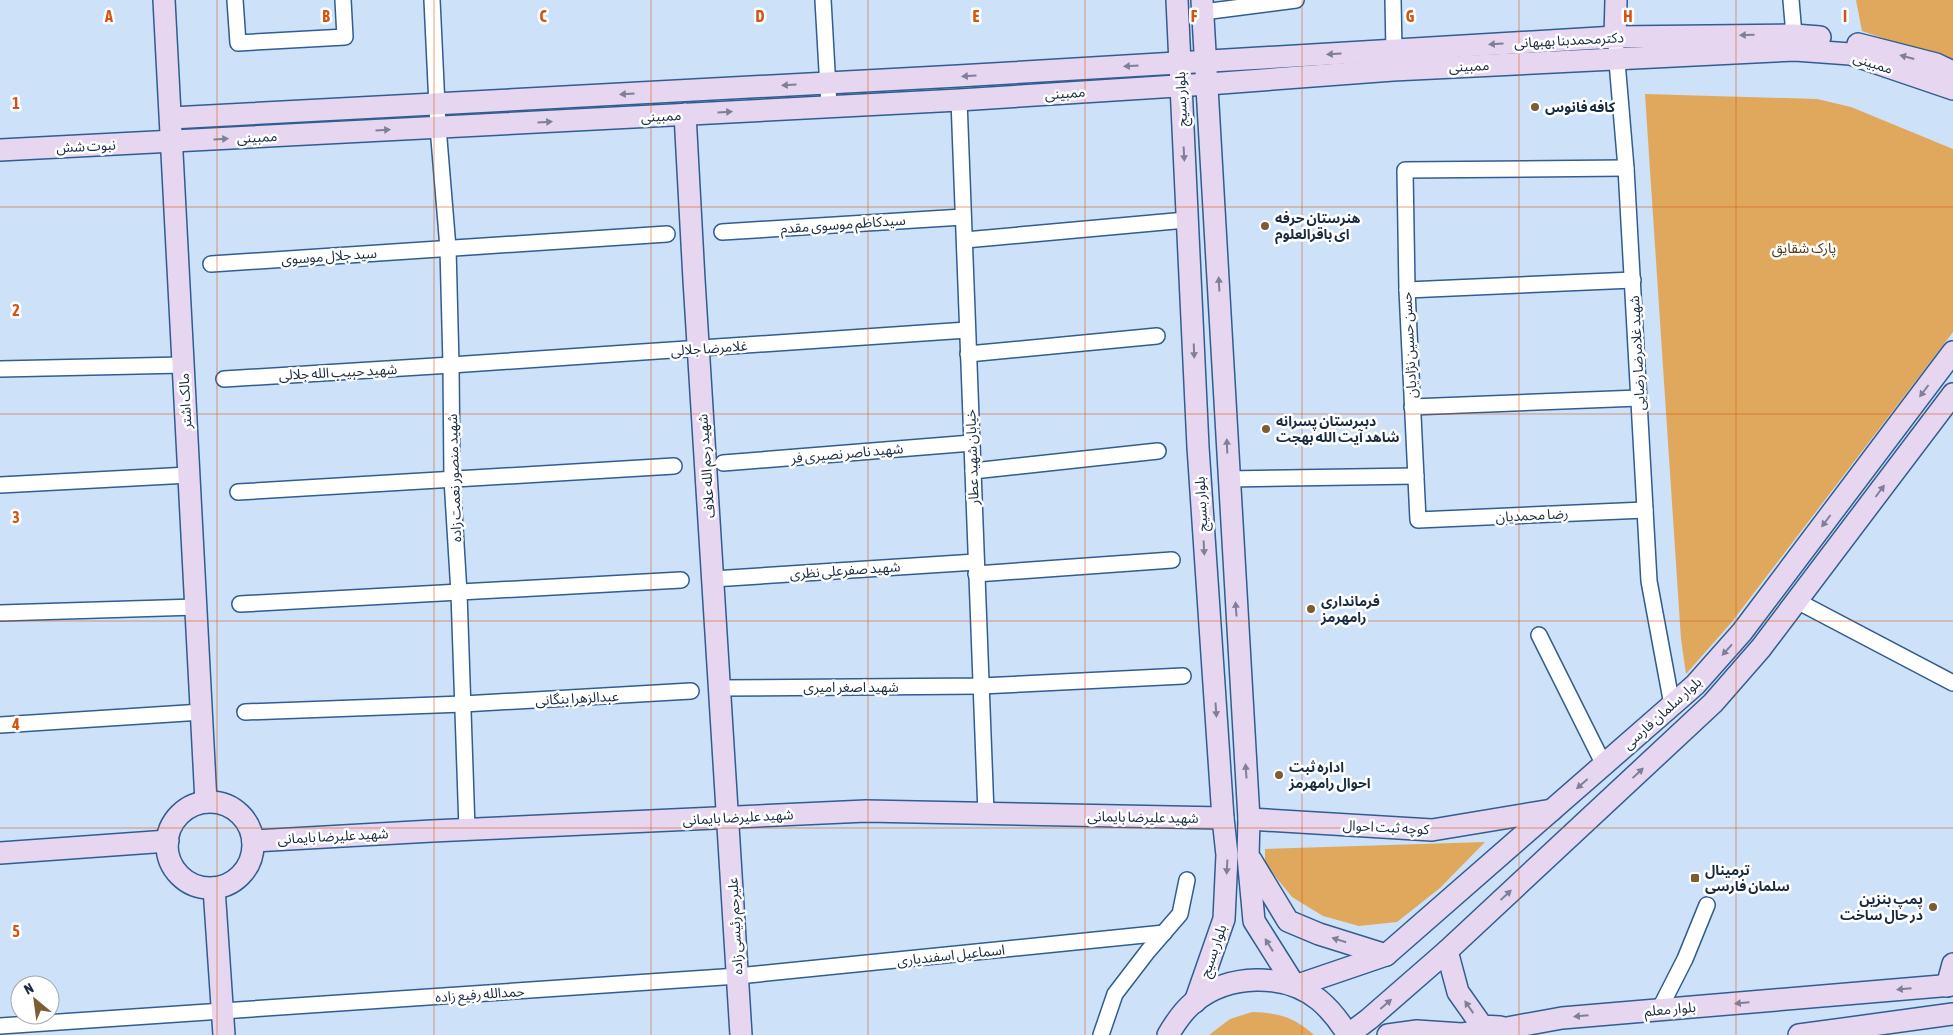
<svg xmlns="http://www.w3.org/2000/svg" width="1953" height="1035" viewBox="0 0 1953 1035" font-family="'Asap Condensed','Noto Sans Arabic',sans-serif">
<rect width="100%" height="100%" fill="#cde1f8"/>
<!-- green -->
<g fill="#e0a85c">
<polygon points="1856,0 1953,0 1953,68 1891,41 1862,31"/>
<polygon points="1645,94 1817,99 1851,107 1953,149 1953,332 1731,623 1686,674 1681,639"/>
<polygon points="1485,842 1440,888 1397,922 1359,926 1323,916 1292,897 1265,864 1265,849"/>
<path d="M1252,1012C1279,1013 1294,1017 1314,1035H1209L1230,1019Z"/>
</g>
<g fill="none" stroke-linecap="round" stroke-linejoin="round">
<!-- street casing -->
<g stroke="#315d8f" stroke-width="18">
<g id="street">
<polyline points="235,0 238,43 345,37 343,0"/>
<polyline points="432,0 438,127 448,248 451,365 452,479 459,593 467,829"/>
<polyline points="823,0 829,106"/>
<polyline points="1393,0 1394,51"/>
<polyline points="1791,0 1794,35"/>
<polyline points="1203,12 1296,0"/>
<polyline points="1616,50 1626,168 1649,581 1672,705"/>
<polyline points="959,100 986,814"/>
<polyline points="1626,168 1405,170 1407,290 1418,520 1645,510"/>
<polyline points="722,232 963,217"/>
<polyline points="965,240 1186,220"/>
<polyline points="211,264 667,234"/>
<polyline points="1407,290 1633,280"/>
<polyline points="968,354 1157,336"/>
<polyline points="0,369 183,365"/>
<polyline points="224,379 451,365 967,330"/>
<polyline points="1412,407 1639,398"/>
<polyline points="723,463 972,443"/>
<polyline points="973,471 1158,451"/>
<polyline points="1228,479 1416,476"/>
<polyline points="0,485 189,475"/>
<polyline points="238,492 674,466"/>
<polyline points="976,574 1172,560"/>
<polyline points="713,579 976,562"/>
<polyline points="1797,601 1953,683"/>
<polyline points="240,604 681,580"/>
<polyline points="0,613 196,607"/>
<polyline points="1539,635 1604,765"/>
<polyline points="720,688 981,686 1183,676"/>
<polyline points="245,712 463,704 691,691"/>
<polyline points="0,725 202,712"/>
<polyline points="1659,1010 1685,959 1707,905"/>
<polyline points="0,1026 738,976 1164,933"/>
<polyline points="1101,1035 1115,994 1148,951 1180,914 1187,880"/>
</g>
</g>
<!-- secondary casing -->
<g stroke="#315d8f" stroke-width="24">
<g id="secondary">
<polyline points="164,0 206,802"/>
<polyline points="1177,0 1198,447 1223,818 1227,855 1224,919 1195,1002"/>
<polyline points="1202,0 1249,819 1248,856 1254,921 1295,986 1386,955 1695,685 1742,632 1953,352"/>
<polyline points="1615,37 1616,0"/>
<polyline points="1858,44 1936,64 1953,72"/>
<polyline points="685,114 694,280 741,1035"/>
<polyline points="171,118 958,76 1615,37 1794,35 1820,37"/>
<polyline points="0,150 959,100 1208,84 1393,70 1795,50 1850,54 1953,89"/>
<circle cx="210" cy="845" r="43"/>
<polyline points="1249,819 1432,830 1552,810"/>
<polyline points="253,841 432,831 866,811 1223,818"/>
<polyline points="0,853 168,841"/>
<polyline points="1251,860 1288,921 1319,934 1386,955"/>
<polyline points="214,888 224,1035"/>
<polyline points="1447,951 1458,992 1482,1026 1500,1027"/>
<polyline points="1947,986 1953,964"/>
<path d="M1168,1035C1175,1023 1183,1011 1194,1002C1228,974 1284,972 1319,1000C1331,1010 1340,1022 1348,1035"/>
<polyline points="1348,1035 1369,1019 1447,951 1713,703 1761,648 1953,394"/>
<polyline points="1388,1035 1417,1031 1462,1034 1507,1028 1562,1018 1953,985"/>
<polyline points="1799,1035 1953,1014"/>
</g>
</g>
<!-- street -->
<use href="#street" stroke="#fff" stroke-width="15"/>
<!-- secondary -->
<use href="#secondary" stroke="#e6d6ef" stroke-width="21"/>
</g>
<!-- one-way arrows -->
<defs><path id="oneway-solid" d="M-6-.8H1V-3.2L6.5 0L1 3.2V.8H-6Z" transform="scale(1.25)"/></defs>
<g fill="#7f8098">
<use href="#oneway-solid" transform="translate(1747 35) rotate(179)"/>
<use href="#oneway-solid" transform="translate(1496 44) rotate(176)"/>
<use href="#oneway-solid" transform="translate(1334 54) rotate(177)"/>
<use href="#oneway-solid" transform="translate(1907 57) rotate(-165)"/>
<use href="#oneway-solid" transform="translate(1131 66) rotate(177)"/>
<use href="#oneway-solid" transform="translate(969 76) rotate(177)"/>
<use href="#oneway-solid" transform="translate(789 85) rotate(177)"/>
<use href="#oneway-solid" transform="translate(627 94) rotate(177)"/>
<use href="#oneway-solid" transform="translate(725 112) rotate(-3)"/>
<use href="#oneway-solid" transform="translate(545 122) rotate(-3)"/>
<use href="#oneway-solid" transform="translate(383 130) rotate(-3)"/>
<use href="#oneway-solid" transform="translate(221 139) rotate(-3)"/>
<use href="#oneway-solid" transform="translate(1184 154) rotate(87)"/>
<use href="#oneway-solid" transform="translate(1219 284) rotate(-93)"/>
<use href="#oneway-solid" transform="translate(1194 351) rotate(88)"/>
<use href="#oneway-solid" transform="translate(1924 391) rotate(127)"/>
<use href="#oneway-solid" transform="translate(1227 446) rotate(-92)"/>
<use href="#oneway-solid" transform="translate(1880 491) rotate(-53)"/>
<use href="#oneway-solid" transform="translate(1826 521) rotate(127)"/>
<use href="#oneway-solid" transform="translate(1204 548) rotate(87)"/>
<use href="#oneway-solid" transform="translate(1236 609) rotate(-94)"/>
<use href="#oneway-solid" transform="translate(1727 650) rotate(132)"/>
<use href="#oneway-solid" transform="translate(1216 710) rotate(86)"/>
<use href="#oneway-solid" transform="translate(1246 771) rotate(-94)"/>
<use href="#oneway-solid" transform="translate(1638 773) rotate(-43)"/>
<use href="#oneway-solid" transform="translate(1582 784) rotate(139)"/>
<use href="#oneway-solid" transform="translate(1227 867) rotate(93)"/>
<use href="#oneway-solid" transform="translate(1506 895) rotate(-43)"/>
<use href="#oneway-solid" transform="translate(1339 940) rotate(-163)"/>
<use href="#oneway-solid" transform="translate(1269 945) rotate(-122)"/>
<use href="#oneway-solid" transform="translate(1904 989) rotate(175)"/>
<use href="#oneway-solid" transform="translate(1742 1003) rotate(175)"/>
<use href="#oneway-solid" transform="translate(1386 1004) rotate(-41)"/>
<use href="#oneway-solid" transform="translate(1469 1007) rotate(-125)"/>
<use href="#oneway-solid" transform="translate(1581 1016) rotate(175)"/>
</g>
<!-- grid -->
<path fill="none" stroke="#d35411" stroke-width="1" stroke-opacity="0.55" d="M217,0V1035M434,0V1035M651,0V1035M868,0V1035M1085,0V1035M1302,0V1035M1519,0V1035M1736,0V1035M0,207H1953M0,414H1953M0,621H1953M0,828H1953"/>
<!-- markers -->
<g fill="#7c5c32" stroke="#fff" stroke-width="2">
<circle cx="1535" cy="107" r="5"/>
<circle cx="1265" cy="226" r="5"/>
<circle cx="1266" cy="429" r="5"/>
<circle cx="1311" cy="609" r="5"/>
<circle cx="1279" cy="775" r="5"/>
<rect x="1690" y="873" width="10" height="10" rx="2.5"/>
<circle cx="1933" cy="907" r="5"/>
</g>
<g text-anchor="middle" stroke-width="5" stroke-linejoin="round" paint-order="stroke">
<!-- street labels -->
<g font-size="14" fill="#182b41" stroke="#fff">
<text transform="translate(1569 40) rotate(-3)" y="5">دکترمحمدبنا بهبهانی</text>
<text transform="translate(1873 63) rotate(18)" y="5">ممبینی</text>
<text transform="translate(1469 66) rotate(-3)" y="5">ممبینی</text>
<text transform="translate(1065 93) rotate(-4)" y="5">ممبینی</text>
<text transform="translate(1181 99) rotate(-92)" y="5">بلوار بسیج</text>
<text transform="translate(661 116) rotate(-3)" y="5">ممبینی</text>
<text transform="translate(257 137) rotate(-3)" y="5">ممبینی</text>
<text transform="translate(86 146) rotate(-3)" y="5">نبوت شش</text>
<text transform="translate(843 224) rotate(-4)" y="5">سیدکاظم موسوی مقدم</text>
<text transform="translate(329 256) rotate(-4)" y="5">سید جلال موسوی</text>
<text transform="translate(1409 345) rotate(-93)" y="5">حسن حسین نژادیان</text>
<text transform="translate(709 348) rotate(-4)" y="5">غلامرضا جلالی</text>
<text transform="translate(1637 353) rotate(-93)" y="5">شهید غلامرضا رضایی</text>
<text transform="translate(338 372) rotate(-3)" y="5">شهید حبیب الله جلالی</text>
<text transform="translate(185 401) rotate(-93)" y="5">مالک اشتر</text>
<text transform="translate(847 453) rotate(-5)" y="5">شهید ناصر نصیری فر</text>
<text transform="translate(972 457) rotate(-92)" y="5">خیابان شهید عطار</text>
<text transform="translate(706 466) rotate(-94)" y="5">شهید رحم الله علاف</text>
<text transform="translate(454 478) rotate(-92)" y="5">شهید منصور نعمت زاده</text>
<text transform="translate(1201 504) rotate(-93)" y="5">بلوار بسیج</text>
<text transform="translate(1532 515) rotate(-3)" y="5">رضا محمدیان</text>
<text transform="translate(845 570) rotate(-4)" y="5">شهید صفرعلی نظری</text>
<text x="851" y="692">شهید اصغر امیری</text>
<text transform="translate(577 698) rotate(-3)" y="5">عبدالزهرا بنگانی</text>
<text transform="translate(1662 713) rotate(-42)" y="5">بلوار سلمان فارسی</text>
<text transform="translate(738 817) rotate(-3)" y="5">شهید علیرضا بایمانی</text>
<text transform="translate(1143 817) rotate(1)" y="5">شهید علیرضا بایمانی</text>
<text transform="translate(1386 827) rotate(3)" y="5">کوچه ثبت احوال</text>
<text transform="translate(333 836) rotate(-3)" y="5">شهید علیرضا بایمانی</text>
<text transform="translate(735 926) rotate(-93)" y="5">علیرحم رئیسی زاده</text>
<text transform="translate(1213 951) rotate(-71)" y="5">بلوار بسیج</text>
<text transform="translate(951 955) rotate(-6)" y="5">اسماعیل اسفندیاری</text>
<text transform="translate(480 994) rotate(-4)" y="5">حمدالله رفیع زاده</text>
<text transform="translate(1670 1009) rotate(-5)" y="5">بلوار معلم</text>
</g>
<!-- poi labels -->
<g font-size="14" font-weight="bold" fill="#182b41" stroke="#fff" text-anchor="start">
<text x="1545" y="112">کافه فانوس</text>
<text x="1275" y="223">هنرستان حرفه<tspan x="1275" dy="16">ای باقرالعلوم</tspan></text>
<text x="1276" y="426">دبیرستان پسرانه<tspan x="1276" dy="16">شاهد آیت الله بهجت</tspan></text>
<text x="1321" y="606">فرمانداری<tspan x="1321" dy="16">رامهرمز</tspan></text>
<text x="1289" y="772">اداره ثبت<tspan x="1289" dy="16">احوال رامهرمز</tspan></text>
<text x="1705" y="875">ترمینال<tspan x="1705" dy="16">سلمان فارسی</tspan></text>
<text x="1923" y="904" text-anchor="end">پمپ بنزین<tspan x="1923" dy="16">در حال ساخت</tspan></text>
</g>
<!-- park labels -->
<g font-size="14" fill="#523916" stroke="#fff">
<text x="1804" y="253">پارک شقایق</text>
</g>
</g>
<g font-size="16" text-anchor="middle" font-weight="bold" fill="#d35411" stroke="#fff" stroke-width="5" stroke-linejoin="round" paint-order="stroke">
<text x="109" y="22">A</text>
<text x="326" y="22">B</text>
<text x="543" y="22">C</text>
<text x="760" y="22">D</text>
<text x="976" y="22">E</text>
<text x="1194" y="22">F</text>
<text x="1410" y="22">G</text>
<text x="1628" y="22">H</text>
<text x="1845" y="22">I</text>
<text x="16" y="109">1</text>
<text x="16" y="316">2</text>
<text x="16" y="523">3</text>
<text x="16" y="730">4</text>
<text x="16" y="937">5</text>
</g>
<!-- north arrow -->
<g transform="translate(35 1000) rotate(331)"><circle r="24" fill="#ffffff" stroke="#a3aab3"/>
<path d="M0-4L9 19L0 12L-9 19Z" fill="#7c5c32"/>
<text y="-8" font-size="14" font-weight="bold" text-anchor="middle" fill="#182b41">N</text>
</g>
</svg>
